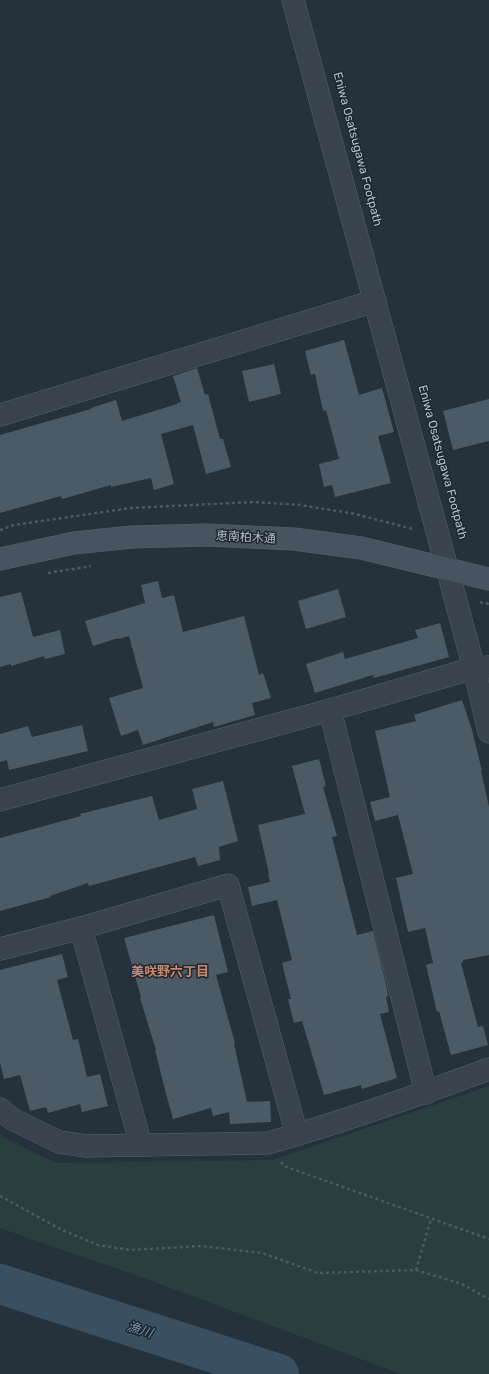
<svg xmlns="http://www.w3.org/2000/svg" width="489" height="1374" viewBox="0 0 489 1374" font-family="Rubik,'Noto Sans JP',sans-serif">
<rect width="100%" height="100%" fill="#25323c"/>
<!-- green -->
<polygon fill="#283f3e" points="489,1086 489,1374 401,1374 152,1281 0,1228 0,1136 56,1163 273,1160"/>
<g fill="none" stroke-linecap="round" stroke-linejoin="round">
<!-- river -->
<polyline stroke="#395063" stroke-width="40" points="0,1284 279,1374"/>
</g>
<!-- building -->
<g fill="#4b5a65">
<polygon points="344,340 359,395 382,388 394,432 378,436 391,483 335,497 332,485 324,487 319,464 339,459 326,410 323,411 315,374 311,375 305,351"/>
<polygon points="274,364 281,394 249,402 242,371"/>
<polygon points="197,368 205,395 208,394 220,439 223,439 231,467 206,474 193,425 161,434 174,484 154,490 151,478 111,487 111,485 62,499 61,496 0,513 0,435 91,409 91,408 116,400 122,421 177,404 177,403 181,402 173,376"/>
<polygon points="489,399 489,441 453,450 443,411"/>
<polygon points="158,581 162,598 174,595 183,632 244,616 259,675 263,673 271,698 252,703 255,715 214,727 213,722 143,745 138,730 121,736 109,698 143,688 129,636 118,639 118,638 93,646 85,621 145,603 141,585"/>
<polygon points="338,589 346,617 306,629 298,601"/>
<polygon points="21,592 33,637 60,630 65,654 45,659 44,656 11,666 11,664 0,667 0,597"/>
<polygon points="440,623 449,657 374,678 373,675 315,693 306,664 343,652 345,659 418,638 415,630"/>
<polygon points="462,700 472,730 482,771 481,771 489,807 489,955 463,960 463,962 461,963 478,1027 483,1026 488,1045 451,1055 439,1011 437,1012 426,965 433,963 425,928 408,932 396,878 413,874 398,815 375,821 370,802 390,797 375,731 416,721 414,715"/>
<polygon points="82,725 88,751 9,770 7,760 0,762 0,734 28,726 32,737"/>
<polygon points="319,759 326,786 323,787 337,836 332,837 357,935 373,931 387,988 388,996 386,997 389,1012 380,1014 397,1078 362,1089 361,1085 324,1095 302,1021 294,1023 288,999 291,999 282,963 292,960 277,900 252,906 248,887 270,882 268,874 269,874 258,825 305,814 292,766"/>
<polygon points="223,781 238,841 219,847 220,860 198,866 195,857 89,886 88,883 50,896 51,897 0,911 0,838 81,816 80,814 152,796 159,820 197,809 192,789"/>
<polygon points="214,915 228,972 216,975 235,1043 234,1044 247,1102 270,1101 271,1122 230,1124 229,1112 213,1116 211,1108 173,1119 166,1094 155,1050 156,1050 140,998 141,997 124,938"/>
<polygon points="62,954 68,977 57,980 73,1040 78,1039 87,1077 100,1074 108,1106 82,1112 80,1104 48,1113 46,1107 30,1111 20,1075 4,1079 0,1062 0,970"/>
</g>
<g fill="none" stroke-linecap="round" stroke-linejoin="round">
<!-- street casing -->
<g stroke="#57616b" stroke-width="23">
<g id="street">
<polyline points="293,0 447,568 474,668 489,732"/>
<polyline points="0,415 375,301"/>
<polyline points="330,710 426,1093"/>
<polyline points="0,800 330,710 474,668 488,667"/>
<polyline points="81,928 141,1145"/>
<polyline points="0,949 81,928 228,885 297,1135"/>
<path d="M0,1109L12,1119L59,1142L86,1146L268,1143C343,1122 416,1096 489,1069"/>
</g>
</g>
<!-- secondary casing -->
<g stroke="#57616b" stroke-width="23">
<polyline id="secondary" points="0,559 74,543 132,537 206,535 294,539 361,548 489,579"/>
</g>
<!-- path -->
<g stroke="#475c5b" stroke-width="2.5" stroke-dasharray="3 3" stroke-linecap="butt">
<polyline points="0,530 14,525 131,508 253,502 301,505 355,514 413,529"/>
<polyline points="48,573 91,566"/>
<polyline points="480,602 489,604"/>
<polyline points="281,1162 284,1166 489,1239"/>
<polyline points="0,1196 62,1230 98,1245 131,1250 201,1246 262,1253 318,1273 416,1270 462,1284 489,1299"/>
<polyline points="416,1270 431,1219"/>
</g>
<!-- street -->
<use href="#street" stroke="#39434d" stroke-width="22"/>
<!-- secondary -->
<use href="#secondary" stroke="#47535f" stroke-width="22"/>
</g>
<g text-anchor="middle" stroke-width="3" stroke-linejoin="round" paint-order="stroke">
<!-- street labels -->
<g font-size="12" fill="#b4bec8" stroke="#1e2832">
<text transform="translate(358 149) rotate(75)" y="4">Eniwa Osatsugawa Footpath</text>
<text transform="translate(443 462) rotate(75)" y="4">Eniwa Osatsugawa Footpath</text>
<text transform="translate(246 537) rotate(3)" y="4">恵南柏木通</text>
</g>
<!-- neighbourhood labels -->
<g font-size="13" font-weight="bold" fill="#d08767" stroke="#1e2832">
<text x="170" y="976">美咲野六丁目</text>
</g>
<!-- water labels -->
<g font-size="13" font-style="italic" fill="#7693aa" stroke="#1e2832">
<text transform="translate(140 1329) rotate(18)" y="5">漁川</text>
</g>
</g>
</svg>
